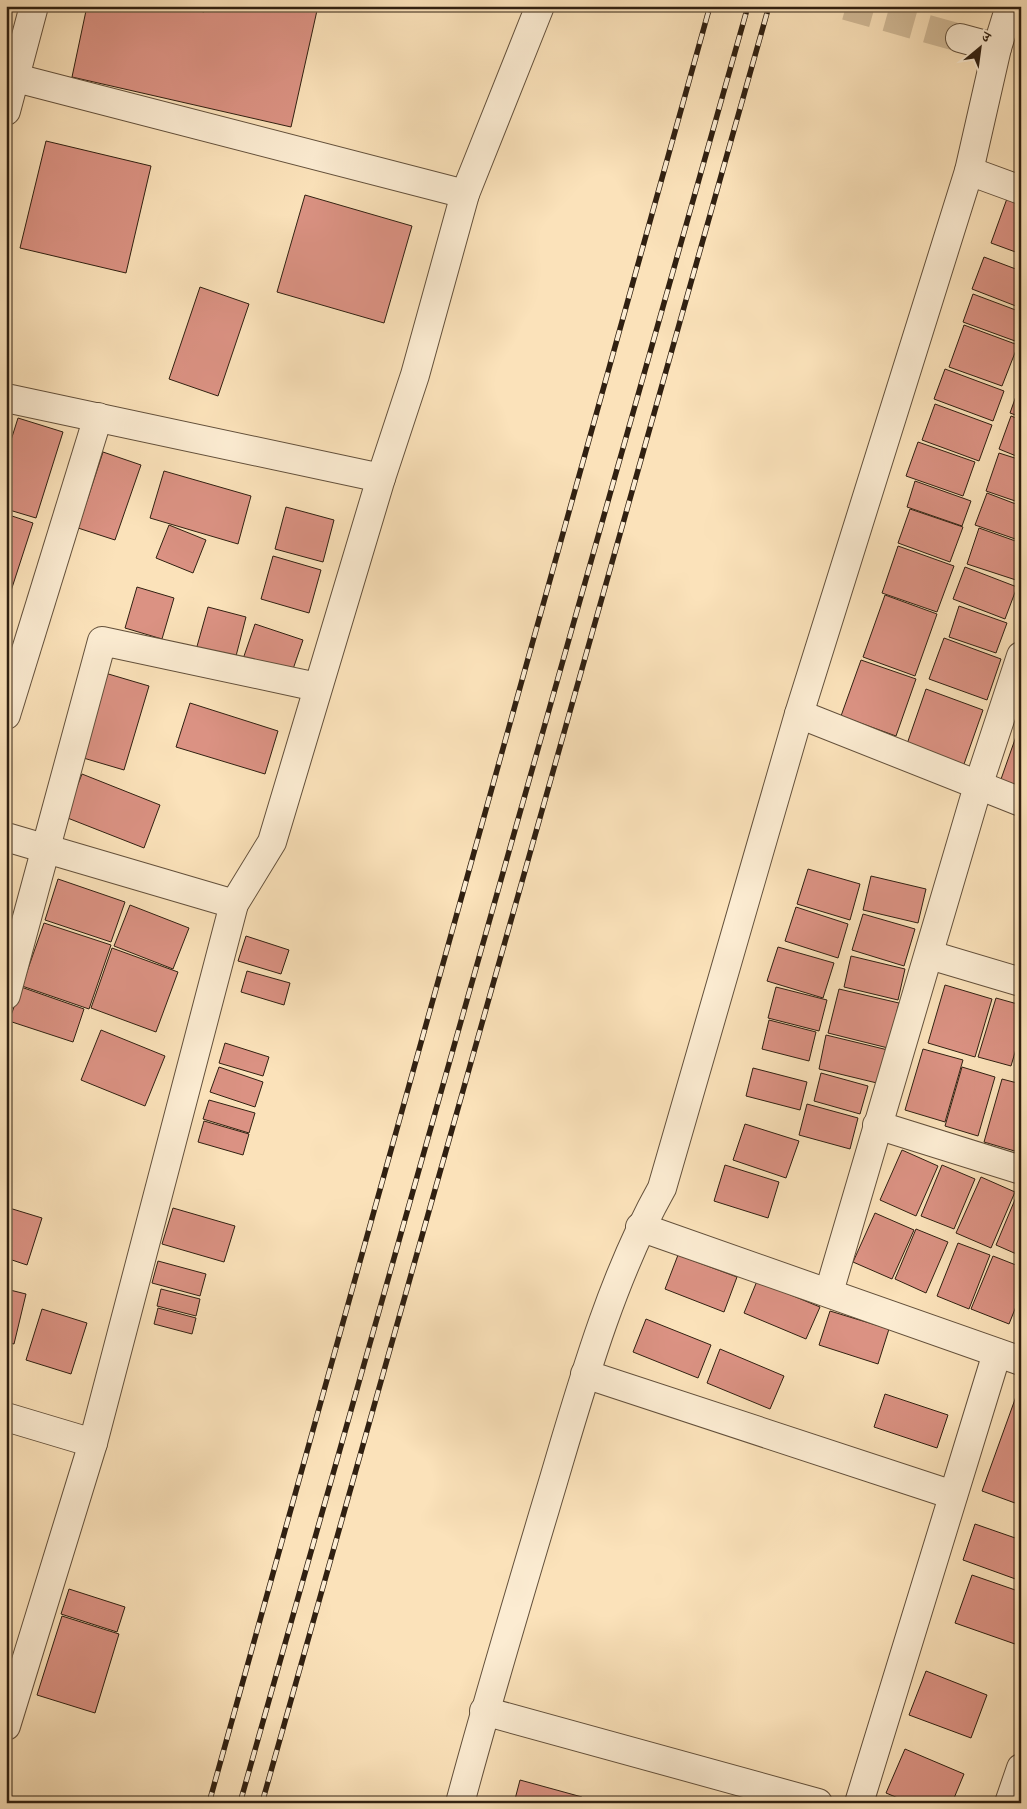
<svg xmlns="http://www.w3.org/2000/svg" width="1027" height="1809" viewBox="0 0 1027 1809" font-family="'IM FELL Double Pica','Noto Serif Devanagari',serif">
<rect width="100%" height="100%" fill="#fbe2ba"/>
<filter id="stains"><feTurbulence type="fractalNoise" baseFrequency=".004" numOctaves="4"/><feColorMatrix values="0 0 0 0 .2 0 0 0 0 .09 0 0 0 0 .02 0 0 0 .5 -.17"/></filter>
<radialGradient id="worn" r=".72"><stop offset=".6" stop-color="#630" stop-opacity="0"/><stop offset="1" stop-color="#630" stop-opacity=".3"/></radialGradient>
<!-- building -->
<g fill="#db9283" stroke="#302011">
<polygon points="87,6 178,6 204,12 205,6 318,6 291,127 72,77"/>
<polygon points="46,141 151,166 126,273 20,248"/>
<polygon points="1009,193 1021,198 1021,254 991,243"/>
<polygon points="305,195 412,226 384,323 277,292"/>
<polygon points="984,257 1021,271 1021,308 972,289"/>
<polygon points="200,287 249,304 218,396 169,379"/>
<polygon points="973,294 1021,312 1021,325 1015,341 963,322"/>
<polygon points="964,325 1018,345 1002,386 949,367"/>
<polygon points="945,369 1004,391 993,421 934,399"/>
<polygon points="1021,382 1021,417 1010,413"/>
<polygon points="935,404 992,425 979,461 922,440"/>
<polygon points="1011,416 1021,420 1021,458 999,449"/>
<polygon points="18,418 63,432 36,518 6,509 6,456"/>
<polygon points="918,442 975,462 963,496 906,476"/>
<polygon points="103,452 141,465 115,540 78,528"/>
<polygon points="999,453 1021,460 1021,503 986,491"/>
<polygon points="164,471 251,496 238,544 150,518"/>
<polygon points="915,481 971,501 962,526 907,507"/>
<polygon points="987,493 1021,506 1021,541 975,525"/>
<polygon points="286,507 334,520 323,562 275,549"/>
<polygon points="910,509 963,527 950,562 898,543"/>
<polygon points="6,514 33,523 9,597 6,597"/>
<polygon points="169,525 206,540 193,573 156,558"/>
<polygon points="979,528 1021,543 1021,575 1019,581 967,564"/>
<polygon points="898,546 954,566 937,612 882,593"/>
<polygon points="273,556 321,570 309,613 261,599"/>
<polygon points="965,567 1017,587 1005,619 953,599"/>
<polygon points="137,587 174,598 162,639 125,628"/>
<polygon points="885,595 937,614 915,676 863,657"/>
<polygon points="959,606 1007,623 996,653 949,637"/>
<polygon points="208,607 246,617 235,660 196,650"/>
<polygon points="255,624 303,640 291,675 243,659"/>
<polygon points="944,638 1001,659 987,700 929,679"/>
<polygon points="861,660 916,679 896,736 841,716"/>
<polygon points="105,673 149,686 124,770 80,757"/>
<polygon points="926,689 983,710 963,767 906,747"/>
<polygon points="1021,699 1021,715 1016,713"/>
<polygon points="190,703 278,731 265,774 176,747"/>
<polygon points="1019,728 1021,729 1021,790 1000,782"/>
<polygon points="82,774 160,805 144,848 65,817"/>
<polygon points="6,865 11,866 6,883"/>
<polygon points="808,869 860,884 850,920 797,904"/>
<polygon points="871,876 926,889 918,923 863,910"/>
<polygon points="58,879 125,902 111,942 45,920"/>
<polygon points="130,905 189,928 173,969 114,946"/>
<polygon points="796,907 848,924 838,958 785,941"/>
<polygon points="863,914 915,929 904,966 852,950"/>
<polygon points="44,923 111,945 89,1009 22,986"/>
<polygon points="246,936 289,950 281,974 238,961"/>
<polygon points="778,947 834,963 823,998 767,981"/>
<polygon points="112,948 178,972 156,1032 91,1008"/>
<polygon points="851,956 905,969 898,1000 844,987"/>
<polygon points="247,971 290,983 284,1005 241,992"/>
<polygon points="945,985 992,999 975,1057 928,1043"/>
<polygon points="21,987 84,1009 73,1042 9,1021"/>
<polygon points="776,987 827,1000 819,1031 768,1018"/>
<polygon points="839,989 899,1003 888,1048 828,1033"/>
<polygon points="996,998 1021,1005 1021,1032 1011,1066 978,1057"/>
<polygon points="769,1020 816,1032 809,1061 762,1049"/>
<polygon points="101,1030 165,1056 145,1106 81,1080"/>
<polygon points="826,1035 888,1050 881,1084 819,1069"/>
<polygon points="225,1043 269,1057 263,1076 219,1063"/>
<polygon points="1021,1046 1021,1063 1016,1062"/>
<polygon points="923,1049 963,1060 945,1122 905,1110"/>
<polygon points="219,1067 263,1082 255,1107 210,1092"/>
<polygon points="962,1067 995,1077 978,1136 945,1126"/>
<polygon points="753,1068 807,1082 800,1110 746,1096"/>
<polygon points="821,1073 868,1086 860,1114 814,1101"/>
<polygon points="1002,1079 1021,1084 1021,1142 1018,1152 984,1142"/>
<polygon points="209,1100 255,1113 249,1133 203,1119"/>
<polygon points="807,1104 858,1118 850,1149 799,1135"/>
<polygon points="204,1121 249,1134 243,1155 198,1142"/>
<polygon points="745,1124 799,1141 786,1178 733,1160"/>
<polygon points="902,1150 938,1166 916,1216 880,1200"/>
<polygon points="725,1165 779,1182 768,1218 714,1201"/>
<polygon points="942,1165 975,1179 954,1229 921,1216"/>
<polygon points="981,1177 1015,1192 991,1248 956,1233"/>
<polygon points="1019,1190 1021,1191 1021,1256 996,1245"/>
<polygon points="6,1207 42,1218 27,1265 6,1258"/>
<polygon points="173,1208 235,1226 224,1262 162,1244"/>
<polygon points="875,1213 914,1230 892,1279 853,1262"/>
<polygon points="916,1229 948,1242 926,1293 895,1279"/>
<polygon points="958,1243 990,1255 969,1309 937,1296"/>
<polygon points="678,1255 737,1277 724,1312 665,1289"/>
<polygon points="993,1256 1021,1267 1021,1294 1009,1324 971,1309"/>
<polygon points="158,1261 206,1274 200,1296 152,1283"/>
<polygon points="757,1281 820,1307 806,1339 744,1313"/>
<polygon points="6,1289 26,1294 14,1344 6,1342"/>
<polygon points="161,1289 200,1299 196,1316 157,1306"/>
<polygon points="158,1308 196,1318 192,1334 154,1324"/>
<polygon points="42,1309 87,1323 71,1374 26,1360"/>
<polygon points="830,1311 889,1329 878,1364 819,1345"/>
<polygon points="646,1319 711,1345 698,1378 633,1352"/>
<polygon points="720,1349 784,1376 770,1409 707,1383"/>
<polygon points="1018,1391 1021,1392 1021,1488 1015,1503 982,1491"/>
<polygon points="885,1394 948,1415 937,1448 874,1427"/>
<polygon points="975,1524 1021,1540 1021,1581 963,1560"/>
<polygon points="972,1575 1021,1592 1021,1628 1015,1644 955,1623"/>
<polygon points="69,1589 125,1607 117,1632 61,1614"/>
<polygon points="62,1616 119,1634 95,1713 37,1695"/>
<polygon points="926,1671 987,1695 971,1738 909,1715"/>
<polygon points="905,1749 964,1774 952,1803 910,1803 886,1793"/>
<polygon points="520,1780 582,1797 580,1803 514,1803"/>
</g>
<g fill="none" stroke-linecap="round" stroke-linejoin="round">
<!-- minor-tunnel -->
<polyline stroke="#d2bb98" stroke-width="28" stroke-dasharray="28 14" stroke-linecap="butt" points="846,6 960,38"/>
<!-- minor casing -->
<g stroke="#63503b" stroke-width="30">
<g id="minor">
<polyline points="960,38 997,48"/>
<polyline points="16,78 465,194"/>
<polyline points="6,111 34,6"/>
<polyline points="969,171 1021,190"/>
<polyline points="6,398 381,478"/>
<polyline points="799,714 1021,802"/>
<polyline points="6,715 98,417"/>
<polyline points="6,837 234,904"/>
<polyline points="930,955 1021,982"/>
<polyline points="6,995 102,641 317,687"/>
<polyline points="877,1125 1021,1170"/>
<polyline points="640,1227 1021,1361"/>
<polyline points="829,1292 978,786 1021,656"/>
<polyline points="585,1374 953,1495"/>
<polyline points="6,1417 93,1443"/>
<polyline points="484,1711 818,1803"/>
<polyline points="6,1726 93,1443 234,904 272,842 381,478 415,375 465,194 540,6"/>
<path d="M460,1803C489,1695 521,1589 553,1482C582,1384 612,1277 662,1188L799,714L969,171L997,48L1010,6"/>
<polyline points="859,1803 997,1353"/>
<polyline points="1009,1803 1021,1768"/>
</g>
</g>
<!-- minor -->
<use href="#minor" stroke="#fcecd2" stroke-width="28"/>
<!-- rail casing -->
<g stroke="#302011" stroke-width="5.5">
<g id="rail">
<polyline points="209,1803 710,6"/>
<polyline points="240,1803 748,6"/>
<polyline points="262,1803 769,6"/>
</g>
</g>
<!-- rail -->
<use href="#rail" stroke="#fcecd2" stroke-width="4" stroke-dasharray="11" stroke-linecap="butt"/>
</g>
<!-- margin -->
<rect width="1027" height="1809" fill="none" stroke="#fbe2ba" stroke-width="25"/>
<rect x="8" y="8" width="1012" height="1794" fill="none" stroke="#302011" stroke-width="2.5"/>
<rect x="12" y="12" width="1002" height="1784" fill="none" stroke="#302011"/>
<!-- north arrow -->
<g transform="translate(980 48) rotate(29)" stroke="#fcecd2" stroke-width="4" paint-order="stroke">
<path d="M0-4L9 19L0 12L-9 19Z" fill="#302011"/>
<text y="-8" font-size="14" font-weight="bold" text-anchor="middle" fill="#302011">उ</text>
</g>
<rect width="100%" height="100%" filter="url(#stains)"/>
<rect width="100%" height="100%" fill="url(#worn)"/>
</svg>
